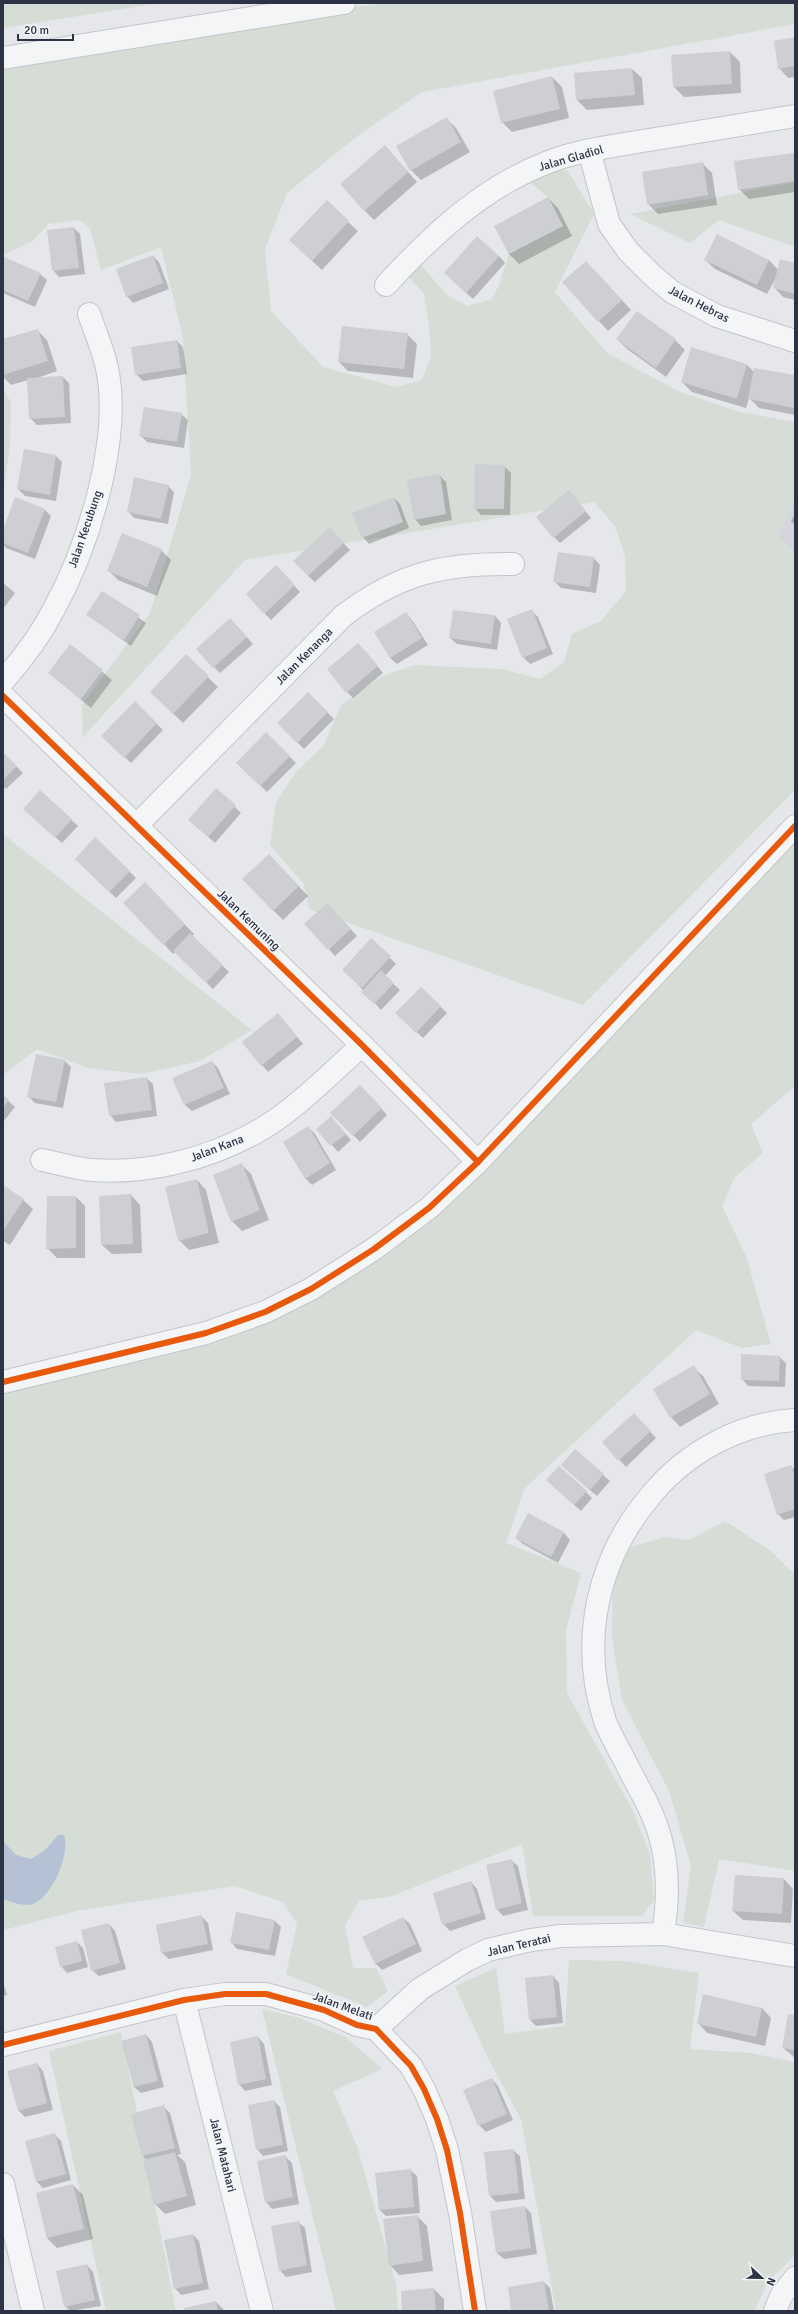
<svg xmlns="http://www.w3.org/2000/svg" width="798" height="2314" viewBox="0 0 798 2314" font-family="Signika,sans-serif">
<rect width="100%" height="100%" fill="#e5e7ea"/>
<!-- built -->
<polygon fill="#d4d6dd" points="795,501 795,552 777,536"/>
<!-- green -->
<g fill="#d5ddd6">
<polygon points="3,3 160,3 3,28"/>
<polygon points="381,3 795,3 795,24 422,92 356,137 287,193 265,249 271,311 323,367 396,387 422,380 431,357 429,325 424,294 409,277 420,264 448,296 468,306 492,299 499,285 509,254 563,226 548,197 526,179 552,166 568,171 594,214 555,292 607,353 680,392 740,412 795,422 795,501 777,536 795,552 795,790 583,1005 309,909 304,884 270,845 276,802 297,771 324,745 341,705 382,676 415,665 501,669 540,679 564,662 572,634 601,621 626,591 625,556 615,526 594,502 245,560 83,737 82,705 150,613 191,475 183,338 161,247 101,270 90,228 80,220 48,224 33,241 3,255 3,65"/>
<polygon points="795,182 795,247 719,220 690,243 630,214"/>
<polygon points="3,390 11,402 10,446 3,493"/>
<polygon points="3,834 252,1030 200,1061 141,1074 88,1068 37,1049 3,1075"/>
<polygon points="795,838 795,1086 751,1124 763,1153 735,1177 722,1206 746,1256 771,1344 742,1348 696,1330 524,1489 506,1543 581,1573 566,1631 567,1693 633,1811 650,1854 654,1900 642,1916 533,1916 522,1844 392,1896 359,1901 345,1926 353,1968 376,1968 388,1991 367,2007 286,1974 297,1924 283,1902 235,1886 77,1911 3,1930 3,1383 266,1315 357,1266"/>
<polygon points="725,1521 771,1551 795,1575 795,1871 719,1859 704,1927 683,1923 691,1866 669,1791 622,1700 612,1637 613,1553 664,1537 689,1540"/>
<polygon points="569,1960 624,1961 699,1973 690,2049 751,2053 795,2062 795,2255 768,2282 754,2311 556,2311 521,2119 490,2062 455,1986 496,1968 505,2034 565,2026"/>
<polygon points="262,2009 299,2018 347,2038 382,2069 333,2091 357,2146 396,2284 398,2311 336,2311"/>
<polygon points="121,2032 176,2311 106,2311 49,2051"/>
</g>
<!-- water -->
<path fill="#b5c1d4" d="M58,1835H64C71,1853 52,1897 33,1904C24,1907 12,1902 3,1899V1841L16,1855L31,1859L45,1850Z"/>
<!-- shadow -->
<g fill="#0003">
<polygon points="795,38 795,77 788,78 779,68"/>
<polygon points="730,52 740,62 741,93 684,97 674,87 672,56"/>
<polygon points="632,69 642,78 644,105 587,110 577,100"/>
<polygon points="552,77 562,87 569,118 512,132 502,122"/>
<polygon points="447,119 456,128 470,152 421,180 411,170"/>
<polygon points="385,146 417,182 374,220 364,210"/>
<polygon points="794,154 795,192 749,199 739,189"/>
<polygon points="702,163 712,173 717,205 658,214 648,204"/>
<polygon points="548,198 558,208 572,236 519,264 509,254 495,226"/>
<polygon points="348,222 358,231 322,270 300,250"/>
<polygon points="74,228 80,234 85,274 59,277 53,270"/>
<polygon points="153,256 159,262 169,289 133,303 127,296"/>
<polygon points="499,256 505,263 473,299 452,280"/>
<polygon points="5,258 40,274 47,280 35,307 3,293"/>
<polygon points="705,260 769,260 778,270 795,264 795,300 783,297 774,287 777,276 767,294 715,269"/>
<polygon points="596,272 631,310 608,331 599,321"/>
<polygon points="637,312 675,340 685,350 666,377 627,349 617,339"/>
<polygon points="37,330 47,340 57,371 37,378 63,377 69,383 71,423 37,425 30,418 28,380 11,385 3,377 3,340"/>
<polygon points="407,334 417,344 413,378 348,371 339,362"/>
<polygon points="177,341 183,347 187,374 143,381 136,374"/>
<polygon points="747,365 755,373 795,376 795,415 759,408 749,398 746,408 692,392 682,382"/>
<polygon points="181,414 188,420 184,448 147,442 141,436"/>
<polygon points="56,456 62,462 56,501 25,496 18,489"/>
<polygon points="504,466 511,473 510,515 481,515 475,508"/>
<polygon points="440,476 446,482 452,520 421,526 415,519"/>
<polygon points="168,486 174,492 168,524 134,518 128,511"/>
<polygon points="569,491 591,518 560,543 554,537"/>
<polygon points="394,498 400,504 409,528 369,544 363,537"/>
<polygon points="45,510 51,516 35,559 6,548 3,544 3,533"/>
<polygon points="795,514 795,525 791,521"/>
<polygon points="336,535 350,550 315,582 308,576"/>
<polygon points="161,550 171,560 157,596 118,580 108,570"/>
<polygon points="594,558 600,565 596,593 561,588 554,581"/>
<polygon points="276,566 300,592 271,620 247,594"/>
<polygon points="3,583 15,593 3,609"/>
<polygon points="103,592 146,623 131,646 88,615"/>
<polygon points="531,610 538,617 553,654 530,664 523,657"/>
<polygon points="406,613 412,620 428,645 397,664 390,658 375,632"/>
<polygon points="495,616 501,623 497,650 457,644 450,638"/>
<polygon points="237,626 253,644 220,673 214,667"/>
<polygon points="70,645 112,680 91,708 49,673"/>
<polygon points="365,651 383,673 353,698 347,692"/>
<polygon points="186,656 218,687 183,723 151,692"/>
<polygon points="308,693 334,719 304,749 278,723"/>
<polygon points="135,703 163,730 131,763 103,736"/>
<polygon points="266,733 296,763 267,792 237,763"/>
<polygon points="3,753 23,773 6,789 3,787"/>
<polygon points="216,789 241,813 215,843 196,826"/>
<polygon points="40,791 78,826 62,843 31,815"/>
<polygon points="95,838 136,878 116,898 76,859"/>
<polygon points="278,865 308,896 283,920 273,910"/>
<polygon points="153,892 194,934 192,936 229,972 213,989 175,952 173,954 164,944"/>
<polygon points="334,911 357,936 335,956 306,924"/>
<polygon points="372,940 396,964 385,976 400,990 381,1010 350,976"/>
<polygon points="421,988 447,1013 423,1038 397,1013"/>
<polygon points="284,1021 303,1044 268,1072 243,1043"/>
<polygon points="65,1061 71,1067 63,1108 35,1103 28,1096"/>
<polygon points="212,1062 218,1068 230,1094 192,1111 185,1105"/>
<polygon points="146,1078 153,1084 157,1116 116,1122 110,1115"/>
<polygon points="360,1086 387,1115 360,1142 332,1113"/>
<polygon points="3,1096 15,1107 3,1122"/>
<polygon points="337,1124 351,1140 338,1152 318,1129"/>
<polygon points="308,1127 315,1134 336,1170 312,1185 305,1178"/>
<polygon points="242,1165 251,1174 269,1220 242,1231 232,1221"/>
<polygon points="197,1180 206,1190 219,1243 189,1250 179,1240"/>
<polygon points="3,1187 23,1200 33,1209 10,1245 3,1241"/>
<polygon points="131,1195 140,1205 142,1253 112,1254 102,1245"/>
<polygon points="76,1197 85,1206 85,1258 57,1258 47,1248"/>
<polygon points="779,1357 786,1363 785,1387 748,1386 742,1379"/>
<polygon points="693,1367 703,1376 719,1404 680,1427 671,1417"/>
<polygon points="640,1421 656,1438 626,1467 603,1442"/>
<polygon points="791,1466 795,1470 795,1517 784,1520 778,1514"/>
<polygon points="569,1472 603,1475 610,1481 597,1496"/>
<polygon points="554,1487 586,1492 592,1498 581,1511"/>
<polygon points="528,1515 564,1533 570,1540 558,1563 523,1544 516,1538"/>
<polygon points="511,1860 518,1866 528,1910 503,1916 497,1909"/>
<polygon points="784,1879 793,1889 791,1923 743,1920 733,1911"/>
<polygon points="471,1882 477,1889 486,1919 450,1931 443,1924"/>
<polygon points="202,1917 208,1923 213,1950 169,1959 162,1953"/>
<polygon points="403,1918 410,1924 422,1951 382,1970 375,1963"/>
<polygon points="275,1921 281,1927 275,1956 237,1949 231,1942"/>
<polygon points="109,1924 115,1931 126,1969 99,1976 92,1970"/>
<polygon points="77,1942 83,1948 88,1967 67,1973 61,1966"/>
<polygon points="553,1976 559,1983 563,2023 536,2026 530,2020"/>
<polygon points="3,1981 7,1995 3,1996"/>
<polygon points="762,2008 771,2018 765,2046 707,2033 698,2023"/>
<polygon points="795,2016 795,2058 783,2048"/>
<polygon points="146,2035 152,2042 164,2087 141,2093 134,2087 123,2042"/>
<polygon points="258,2037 264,2044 272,2085 245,2091 239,2084"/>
<polygon points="37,2064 43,2071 53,2110 25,2117 19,2111"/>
<polygon points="492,2079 498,2086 513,2120 486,2132 479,2125"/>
<polygon points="274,2101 280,2107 288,2151 263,2156 257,2149"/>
<polygon points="163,2106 170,2113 181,2154 177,2155 185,2162 196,2205 165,2214 155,2204 147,2160 143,2156 133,2115"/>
<polygon points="54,2134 61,2141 71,2180 43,2188 37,2182"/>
<polygon points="513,2150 520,2156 525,2199 496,2202 490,2196"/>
<polygon points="285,2156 292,2163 299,2204 272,2209 266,2202"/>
<polygon points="410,2170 417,2176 420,2213 386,2216 380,2210 376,2174"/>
<polygon points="73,2185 83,2195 93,2239 57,2248 47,2238 37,2194"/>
<polygon points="525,2207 531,2213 537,2254 504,2259 497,2253"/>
<polygon points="417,2216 427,2226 433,2271 399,2275 390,2265"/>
<polygon points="298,2222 305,2228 312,2272 286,2277 280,2270"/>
<polygon points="193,2235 199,2241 209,2289 181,2295 175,2288"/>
<polygon points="87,2265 93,2272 101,2306 70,2311 65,2306"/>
<polygon points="544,2282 550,2288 554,2311 512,2311"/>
<polygon points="434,2289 444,2299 444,2311 403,2311"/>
<polygon points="216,2302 225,2311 186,2311"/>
</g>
<!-- building -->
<g fill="#cecfd2">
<polygon points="795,37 795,66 778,69 774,41"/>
<polygon points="730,51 732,84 673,87 671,55"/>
<polygon points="632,68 635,95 576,100 574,73"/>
<polygon points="552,76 560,109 501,123 493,91"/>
<polygon points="447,117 461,142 410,171 396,146"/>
<polygon points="385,145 408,172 364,211 340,184"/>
<polygon points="794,153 795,181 738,190 734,161"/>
<polygon points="703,162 708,195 647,205 642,172"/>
<polygon points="548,197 563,226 509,254 494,226"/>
<polygon points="327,200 349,221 312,261 289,240"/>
<polygon points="74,227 79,268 52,271 47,230"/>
<polygon points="717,234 769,260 757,285 704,260"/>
<polygon points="477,236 499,256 466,293 444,273"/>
<polygon points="153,255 163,283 126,297 116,269"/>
<polygon points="4,257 41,273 28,301 3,290"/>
<polygon points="780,259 795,263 795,294 773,288"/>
<polygon points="586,261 622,300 598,322 562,282"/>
<polygon points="637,311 676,339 656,368 616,339"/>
<polygon points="342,326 408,333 404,369 338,362"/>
<polygon points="38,329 48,361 3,375 3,339"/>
<polygon points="177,340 181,368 135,375 131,347"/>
<polygon points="691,347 747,364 737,399 681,382"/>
<polygon points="754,368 795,375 795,408 748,399"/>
<polygon points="63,376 65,417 29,419 27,378"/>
<polygon points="144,407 182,413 177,442 139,436"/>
<polygon points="24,449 56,455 50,495 17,489"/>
<polygon points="475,464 505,465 504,509 474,509"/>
<polygon points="440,474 446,514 414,520 407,480"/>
<polygon points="134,477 169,485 161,519 127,512"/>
<polygon points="569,490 586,511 553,538 536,517"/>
<polygon points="15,497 45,509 28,553 3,543 3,530"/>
<polygon points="394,497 403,522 362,538 352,513"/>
<polygon points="330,527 344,543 308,576 293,561"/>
<polygon points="122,533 162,549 147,587 107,571"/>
<polygon points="558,552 594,557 590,587 553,582"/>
<polygon points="276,565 295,585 264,614 246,594"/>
<polygon points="102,591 140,615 124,640 86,615"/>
<polygon points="532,609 547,648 522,658 507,619"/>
<polygon points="453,610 495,615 491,644 449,638"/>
<polygon points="406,612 422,638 390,658 374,632"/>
<polygon points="230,618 247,637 213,668 196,649"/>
<polygon points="358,643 378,666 346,693 327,669"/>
<polygon points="70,644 103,670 81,699 48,673"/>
<polygon points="186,654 209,676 173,714 150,692"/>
<polygon points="308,692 328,712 297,743 277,723"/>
<polygon points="135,701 157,723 124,758 101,736"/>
<polygon points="266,732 290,756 260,786 236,763"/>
<polygon points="3,752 17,766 3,780"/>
<polygon points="216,788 236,805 208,837 188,820"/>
<polygon points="40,790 72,819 55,838 23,809"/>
<polygon points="95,837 130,871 109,892 75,859"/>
<polygon points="269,854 299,886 273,911 242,879"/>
<polygon points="145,882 185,924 163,945 123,903"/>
<polygon points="327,903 351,929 328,950 304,924"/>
<polygon points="190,933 223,965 206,983 173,951"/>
<polygon points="371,938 391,956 362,988 342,970"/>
<polygon points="381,970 394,983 374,1004 361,992"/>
<polygon points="421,987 441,1006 416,1033 395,1013"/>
<polygon points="278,1013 297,1037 261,1066 242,1042"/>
<polygon points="36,1054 65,1060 56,1102 27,1097"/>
<polygon points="212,1061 224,1088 184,1105 172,1078"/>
<polygon points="147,1077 152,1110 109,1116 104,1083"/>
<polygon points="360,1085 382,1108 353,1136 330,1113"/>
<polygon points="3,1095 9,1100 3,1108"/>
<polygon points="331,1116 346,1134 330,1146 316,1129"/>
<polygon points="308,1126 330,1163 305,1179 283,1142"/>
<polygon points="242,1163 260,1210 231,1222 213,1175"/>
<polygon points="197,1179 209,1233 178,1241 165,1187"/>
<polygon points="3,1185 24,1199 3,1231"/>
<polygon points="131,1194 133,1244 101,1245 99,1196"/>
<polygon points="47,1196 76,1196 76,1248 46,1249"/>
<polygon points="741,1354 780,1356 779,1381 741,1380"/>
<polygon points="694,1365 710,1394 670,1418 653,1389"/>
<polygon points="634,1413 651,1431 618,1461 602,1442"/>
<polygon points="575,1449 604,1474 590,1490 561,1465"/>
<polygon points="791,1465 795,1477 795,1509 777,1515 764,1474"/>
<polygon points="559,1466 587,1491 574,1505 546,1480"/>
<polygon points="528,1513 564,1532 551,1557 515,1538"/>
<polygon points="512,1859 522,1903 496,1910 486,1865"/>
<polygon points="735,1875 784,1878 782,1914 732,1911"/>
<polygon points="471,1881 481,1913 442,1925 433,1893"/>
<polygon points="236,1912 275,1920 269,1950 230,1943"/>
<polygon points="202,1915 208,1944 161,1953 156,1925"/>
<polygon points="403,1917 416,1944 375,1964 362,1937"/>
<polygon points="109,1923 120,1963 91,1971 81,1930"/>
<polygon points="77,1941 82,1961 60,1967 55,1947"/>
<polygon points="553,1975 557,2017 529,2020 525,1978"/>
<polygon points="703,1994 762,2008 756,2037 697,2024"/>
<polygon points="788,2014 795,2015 795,2050 782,2048"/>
<polygon points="146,2034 158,2081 134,2087 121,2041"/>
<polygon points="258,2036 266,2079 238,2085 230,2042"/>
<polygon points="37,2063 47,2103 18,2111 7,2071"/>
<polygon points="492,2078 507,2114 478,2126 463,2090"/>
<polygon points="274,2100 283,2145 256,2150 248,2105"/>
<polygon points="164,2105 175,2148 142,2156 131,2114"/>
<polygon points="55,2133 66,2174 36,2182 25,2141"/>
<polygon points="514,2149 519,2193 489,2196 484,2152"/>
<polygon points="175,2152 187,2196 154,2205 143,2160"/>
<polygon points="286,2155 293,2197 265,2203 257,2161"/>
<polygon points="411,2169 414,2207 379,2210 375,2173"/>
<polygon points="73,2184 84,2229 47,2238 36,2193"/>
<polygon points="525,2206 531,2248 496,2253 490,2211"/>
<polygon points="418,2215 423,2261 389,2266 383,2219"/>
<polygon points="299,2221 307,2265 279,2271 271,2226"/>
<polygon points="193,2234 203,2283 174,2289 164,2240"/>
<polygon points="87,2264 95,2300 64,2307 56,2271"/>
<polygon points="544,2281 549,2311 511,2311 508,2287"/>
<polygon points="434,2288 436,2311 402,2311 401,2291"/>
<polygon points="216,2301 218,2311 185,2311 184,2308"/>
</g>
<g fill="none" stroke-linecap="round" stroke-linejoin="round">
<!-- minor casing -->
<g stroke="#c3c5c8" stroke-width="24">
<g id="minor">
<polyline points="3,58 344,3"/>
<polyline points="589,150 609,224 628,251 653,276 672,292 717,316 795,341"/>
<path d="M386,285C432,235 482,188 546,163C578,150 614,146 649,140C698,132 746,124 795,116"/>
<path d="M3,681C22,660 41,634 54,609C88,547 122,439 107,368C103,350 95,331 89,314"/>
<polyline points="3,696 362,1045 478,1162"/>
<path d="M136,826L343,616C399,573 445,563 513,564"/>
<path d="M42,1160C58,1163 76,1169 93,1170C146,1174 204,1160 251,1135C290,1115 329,1075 362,1045"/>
<polyline points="3,1382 206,1333 265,1312 311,1289 374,1249 429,1208 478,1162 795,826"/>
<path d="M663,1934C670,1892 669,1851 651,1812C645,1797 636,1784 629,1769C622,1754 611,1737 605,1721C579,1641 597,1558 652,1494C687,1452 740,1423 795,1420"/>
<polyline points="184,2000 262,2311"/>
<polyline points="376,2029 420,1989 467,1960 488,1950 531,1940 561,1936 663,1934 795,1956"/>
<polyline points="3,2045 184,2000 225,1994 266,1994 324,2010 357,2025 376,2029 411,2066 424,2089 437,2119 447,2150 460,2213 475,2311"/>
<polyline points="3,2184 33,2311"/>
<polyline points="775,2311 781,2296 795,2278"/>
</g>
</g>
<!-- minor -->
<use href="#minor" stroke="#f4f5f6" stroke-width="22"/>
<!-- cycleway casing -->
<g stroke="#f3f5f8" stroke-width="8">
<g id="cycleway">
<polyline points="3,696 362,1045 478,1162"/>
<polyline points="3,1382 206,1333 265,1312 311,1289 374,1249 429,1208 478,1162 795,826"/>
<polyline points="3,2045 184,2000 225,1994 266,1994 324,2010 357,2025 376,2029 411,2066 424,2089 437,2119 447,2150 460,2213 475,2311"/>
</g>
</g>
<!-- cycleway -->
<use href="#cycleway" stroke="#e8590c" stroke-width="6"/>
</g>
<g text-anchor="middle" stroke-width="3.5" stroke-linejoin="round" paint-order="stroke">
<!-- street labels -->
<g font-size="12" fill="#2b3344" stroke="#f3f5f8">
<text transform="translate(571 158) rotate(-16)" y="4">Jalan Gladiol</text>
<text transform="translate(699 304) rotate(27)" y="4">Jalan Hebras</text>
<text transform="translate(85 529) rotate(-71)" y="4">Jalan Kecubung</text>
<text transform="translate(304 656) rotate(-45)" y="4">Jalan Kenanga</text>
<text transform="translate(249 920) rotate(44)" y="4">Jalan Kemuning</text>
<text transform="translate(217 1148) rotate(-21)" y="4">Jalan Kana</text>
<text transform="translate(519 1945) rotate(-13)" y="4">Jalan Teratai</text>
<text transform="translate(343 2006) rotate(20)" y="4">Jalan Melati</text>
<text transform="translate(223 2155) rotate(76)" y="4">Jalan Matahari</text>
</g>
</g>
<!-- border -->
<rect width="798" height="2314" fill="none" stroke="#2b3344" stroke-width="8"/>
<!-- north arrow -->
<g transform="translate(762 2278) rotate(112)" stroke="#f3f5f8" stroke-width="3" paint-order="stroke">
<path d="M0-3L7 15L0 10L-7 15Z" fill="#2b3344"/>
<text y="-6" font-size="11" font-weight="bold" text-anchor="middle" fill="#2b3344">N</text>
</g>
<!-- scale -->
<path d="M18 34v6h55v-6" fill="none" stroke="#2b3344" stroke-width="2"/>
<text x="24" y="34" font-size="12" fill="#2b3344" stroke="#f3f5f8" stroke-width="3" paint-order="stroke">20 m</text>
</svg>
